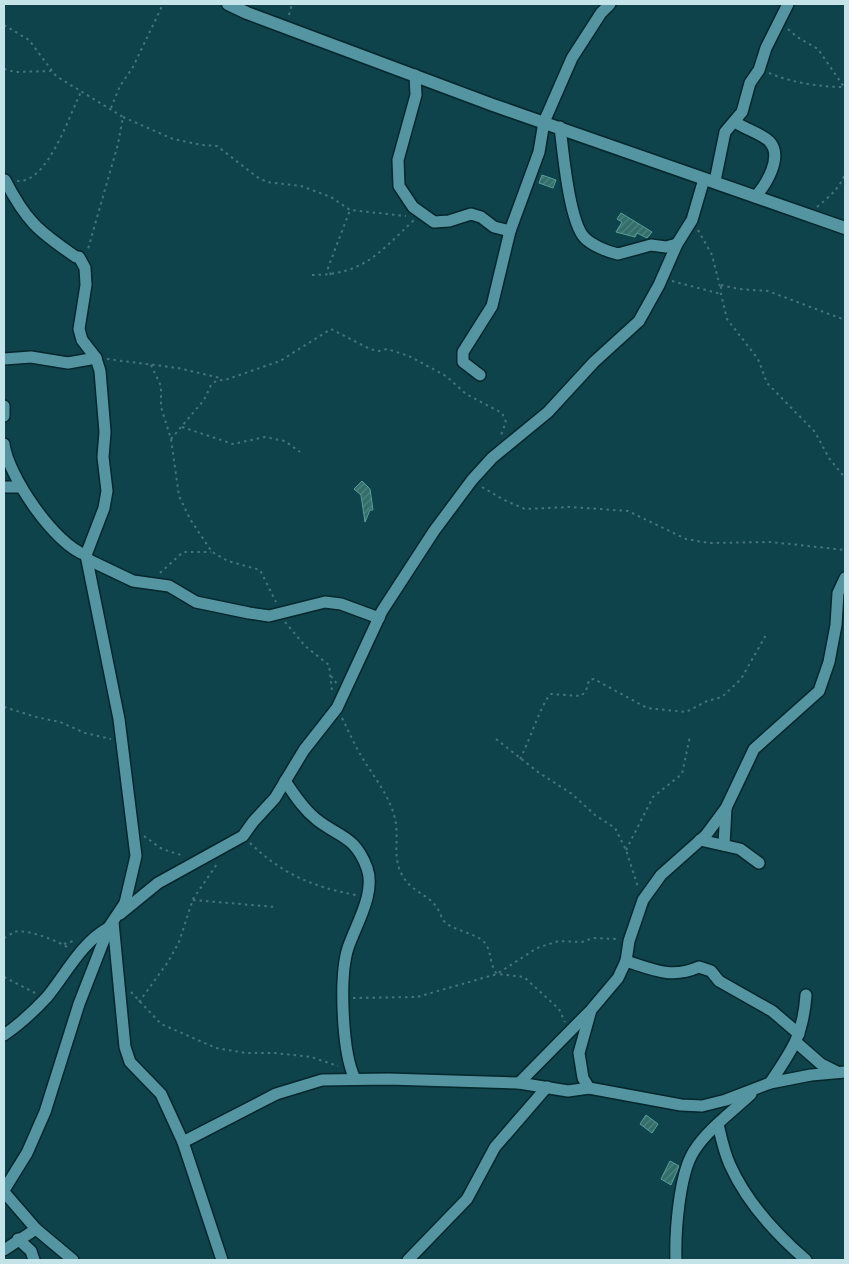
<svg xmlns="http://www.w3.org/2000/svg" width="849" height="1264" viewBox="0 0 849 1264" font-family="Bitter,serif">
<defs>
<pattern id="building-hatch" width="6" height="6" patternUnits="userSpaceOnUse" patternTransform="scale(1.25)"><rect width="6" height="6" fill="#336e6a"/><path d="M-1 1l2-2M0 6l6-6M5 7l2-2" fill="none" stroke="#4f837f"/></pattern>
</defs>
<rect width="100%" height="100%" fill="#0e434b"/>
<!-- building -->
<g fill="url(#building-hatch)" stroke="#5c9e9a">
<polygon points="542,175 556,180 553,188 539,183"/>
<polygon points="621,213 652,232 647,238 637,233 635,237 616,232 622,222 617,219"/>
<polygon points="362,481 370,489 373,510 370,510 365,522 361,495 354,489"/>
<polygon points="646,1115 658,1124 652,1133 640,1124"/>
<polygon points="670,1161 679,1166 671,1185 661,1179"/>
</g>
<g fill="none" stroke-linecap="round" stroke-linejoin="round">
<!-- minor casing -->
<g stroke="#03272d" stroke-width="14">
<g id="minor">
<polyline points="415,75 416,95 398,160 399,186 413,207 434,222 449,221 471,214 481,217 494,227 510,231"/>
<path d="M735,122C745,129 760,133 769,141C784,156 766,185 755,197"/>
<path d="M560,127C563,151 569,220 584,237C591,245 608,252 618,254L651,245L666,247L677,244"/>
<polyline points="715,181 725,132 742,112 750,83 759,70 766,48 788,4"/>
<polyline points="4,359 31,357 68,363 96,358"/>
<polyline points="480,375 463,362 463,352 492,306 510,231 539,152 544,122 572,58 601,13 610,4"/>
<polyline points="4,406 4,416"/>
<path d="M4,444C8,476 55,545 86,555L89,560L133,581L169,586L196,602L249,613L269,616L325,602L341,604L379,618"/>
<polyline points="4,487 21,487"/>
<path d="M285,781C294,794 303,809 316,819C338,837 355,835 367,868C376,893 356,924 348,948C339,976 342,1053 355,1079"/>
<polyline points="700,840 740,849 759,863"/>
<polyline points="724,845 726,808"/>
<polyline points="120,914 158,883 243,836 253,822 275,798 304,750 337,708 382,611 434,531 472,480 492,458 548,412 594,362 639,321 659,285 677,244 692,220 704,179"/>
<polyline points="113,922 125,1047 130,1062 161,1094 183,1142 222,1260"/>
<path d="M626,961C654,970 671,979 699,967L711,971L719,981L772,1011L799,1034"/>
<path d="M4,1035C20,1024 34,1011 47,997C66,974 81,943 108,928"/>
<polyline points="797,1043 821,1064 837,1072"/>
<polyline points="519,1083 589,1012"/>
<path d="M770,1083C792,1050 803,1036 806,995"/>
<polyline points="589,1088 583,1078 579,1053 591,1010 618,978 626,961 629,941 643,900 661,875 706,835 726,808 754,749 819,691 829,662 836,625 838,593 845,578"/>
<path d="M718,1124C721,1137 724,1152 730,1165C746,1201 776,1234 806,1260"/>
<polyline points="183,1142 276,1094 322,1080 388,1079 519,1083 568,1091 589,1088 681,1105 702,1106 726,1100 770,1083 811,1075 845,1072"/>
<path d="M4,1190L27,1153L45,1112L79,1004L109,927L125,903L136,856L119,719L86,555L104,508L107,491L103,457L105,432L100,371L96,358L82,340L79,329L86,285L85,268L79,257H76C38,231 26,221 5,180"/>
<polyline points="4,1192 36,1229 73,1260"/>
<polyline points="18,1239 31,1251 34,1260"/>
<polyline points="4,1250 36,1229"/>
<polyline points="408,1260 467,1199 495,1147 547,1087"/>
<path d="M676,1260C675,1233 679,1174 694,1151C708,1129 732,1112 751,1094"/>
</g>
</g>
<!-- tertiary casing -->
<g stroke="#03272d" stroke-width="15">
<polyline id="tertiary" points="228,4 247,13 493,105 845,228"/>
</g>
<!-- path -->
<g stroke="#46747c" stroke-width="2" stroke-dasharray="2.5 4" stroke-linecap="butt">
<polyline points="289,15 292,4"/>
<polyline points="4,25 29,40 56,76 123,117 118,144 88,249"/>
<polyline points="788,29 797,37 818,49 844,87"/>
<polyline points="4,69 15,72 51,71"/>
<path d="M769,73C793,83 820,87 845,87"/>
<polyline points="111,108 120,86 133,67 163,4"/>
<polyline points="123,117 173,139 202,145 217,146 257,177 267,182 301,186 331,197 350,210 406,216"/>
<path d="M17,181C48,184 70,113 82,90"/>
<path d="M817,207C829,197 839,189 845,174"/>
<polyline points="698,230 712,255 720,287 721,285 721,294 727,319 758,359 767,383 815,432 829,458 845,478"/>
<path d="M312,275C363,275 379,253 414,220"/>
<polyline points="331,275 328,268 350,210"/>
<polyline points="672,281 721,294"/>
<polyline points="721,285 739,289 768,291 845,320"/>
<polyline points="107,359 178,368 220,378"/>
<polyline points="151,365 161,386 161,407 171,439 179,496 190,519 212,552 228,561 260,570 276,602"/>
<polyline points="182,427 233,444 265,437 285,441 300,452"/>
<polyline points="171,439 204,400 211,385 216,381 228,379 280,361 331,329 370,349 379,351 387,349 409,356 446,376 466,394 502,413 506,422 501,435"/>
<polyline points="482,487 504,500 525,509 570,507 628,511 686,539 709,543 771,542 845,550"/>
<polyline points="160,573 183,552 211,552"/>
<polyline points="285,622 305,646 329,665 332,691"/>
<polyline points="331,676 337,684"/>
<polyline points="4,707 36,717 60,722 85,733 111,739"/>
<path d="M342,718C349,732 355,746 363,759C374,777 388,794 394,815C401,837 390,857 404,878C412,891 426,894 435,905C440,910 441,920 447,924C458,931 472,933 482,940C493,949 488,963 497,974L524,977L559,1009L565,1022"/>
<polyline points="496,739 538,772 572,794 595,815 615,828 626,850 638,887"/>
<path d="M520,759C527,747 543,699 551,694L581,696L586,691L589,680L594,679L647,708L686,712L707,701L722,697L741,679L766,635"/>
<polyline points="144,836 162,849 184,856"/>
<path d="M250,843C282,874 313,887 356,895"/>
<polyline points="626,850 653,797 682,774 690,736"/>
<polyline points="193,900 275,907"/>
<path d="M4,938C7,937 11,934 14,932C26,928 61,942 70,949"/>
<polyline points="64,944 76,940"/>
<polyline points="4,977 35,993"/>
<polyline points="131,992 161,1024 216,1048 246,1053 275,1053 311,1057 338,1066"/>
<polyline points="353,998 417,997 497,974 537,948 549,944 559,941 582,942 593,938 618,939"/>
<polyline points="139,1002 168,962 179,942 193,899 217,864"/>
</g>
<!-- minor -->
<use href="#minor" stroke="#5595a1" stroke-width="11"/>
<!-- tertiary -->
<use href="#tertiary" stroke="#5595a1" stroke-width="12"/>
</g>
<!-- border -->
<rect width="849" height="1264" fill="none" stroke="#c5e4ea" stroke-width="10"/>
</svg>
